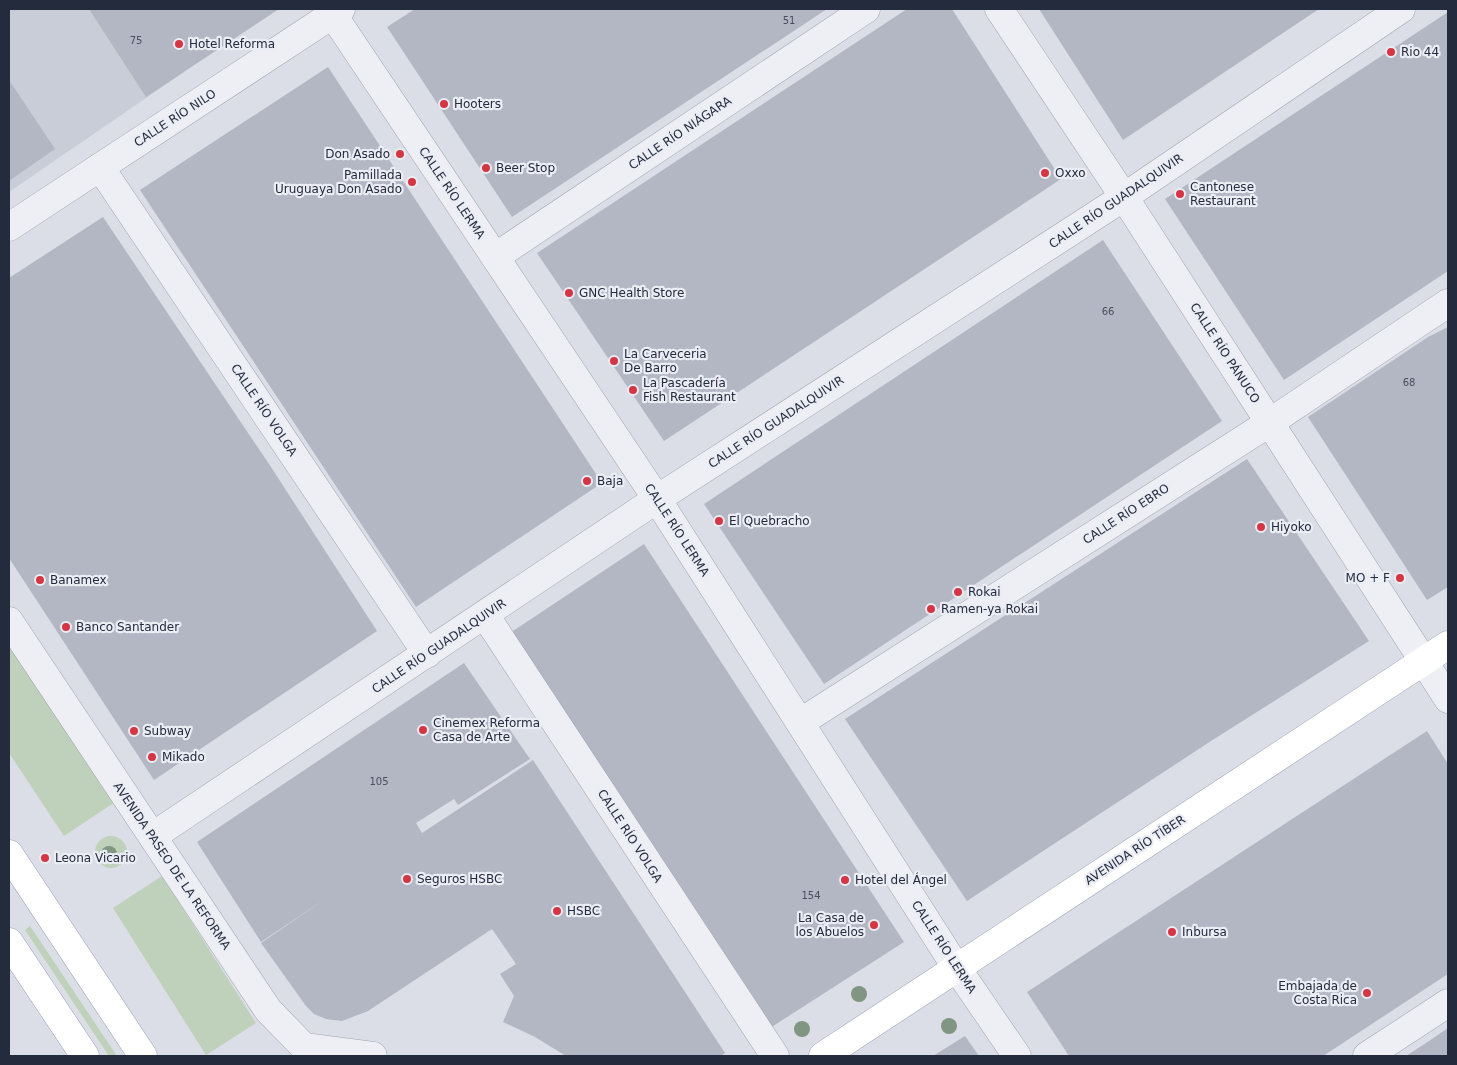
<svg xmlns="http://www.w3.org/2000/svg" width="1457" height="1065" viewBox="0 0 1457 1065" font-family="'DejaVu Sans',sans-serif">
<rect width="100%" height="100%" fill="#dbdee6"/>
<!-- built -->
<polygon fill="#c8cdd8" points="9,9 143,9 184,72 9,192"/>
<!-- green -->
<g fill="#bfd1bb">
<polygon points="9,643 115,802 64,836 9,753"/>
<circle cx="111" cy="852" r="16"/>
<polygon points="162,876 256,1023 206,1055 113,908"/>
<polygon points="30,926 117,1056 109,1056 25,930"/>
</g>
<!-- building -->
<g fill="#b2b7c3">
<polygon points="89,9 279,9 146,97"/>
<polygon points="415,9 827,9 512,217 387,27"/>
<polygon points="907,9 952,9 1061,179 664,441 537,253"/>
<polygon points="1039,9 1319,9 1123,140"/>
<polygon points="1448,12 1448,271 1284,380 1165,199"/>
<polygon points="328,67 602,483 416,607 140,190"/>
<polygon points="9,80 55,149 9,181"/>
<polygon points="103,217 271,467 377,631 154,780 9,558 9,278"/>
<polygon points="1103,240 1222,421 824,684 704,504"/>
<polygon points="1448,327 1448,587 1427,600 1308,417 1428,337"/>
<polygon points="1247,459 1369,641 1211,741 967,901 845,719"/>
<polygon points="644,544 904,942 770,1028 510,633"/>
<polygon points="464,663 530,759 458,805 454,799 416,823 422,833 533,760 725,1053 721,1056 566,1056 535,1037 503,1022 514,996 500,974 516,964 492,929 368,1011 342,1021 326,1019 314,1014 306,1006 261,943 328,897 261,942 197,842"/>
<polygon points="1427,731 1448,764 1448,974 1323,1056 1069,1056 1027,992"/>
<polygon points="1448,1028 1448,1056 1406,1056 1429,1041"/>
<polygon points="965,1036 979,1056 933,1056"/>
</g>
<g fill="none" stroke-linecap="round" stroke-linejoin="round">
<!-- minor casing -->
<g stroke="#a0a5b0" stroke-width="29">
<g id="minor">
<polyline points="329,9 657,499 956,967 1017,1056"/>
<polyline points="999,9 1124,197 1448,699"/>
<polyline points="100,167 427,654"/>
<polyline points="9,227 341,9"/>
<polyline points="495,257 866,9"/>
<polyline points="485,615 775,1056"/>
<polyline points="9,621 268,1010 304,1047 373,1056"/>
<polyline points="801,722 1269,423 1448,303"/>
<polyline points="153,836 657,499 1124,197 1401,9"/>
<polyline points="1367,1056 1448,1003"/>
</g>
</g>
<!-- major casing -->
<g stroke="#99a2b2" stroke-width="29">
<g id="major">
<polyline points="9,854 143,1056"/>
<polyline points="9,942 85,1056"/>
<polyline points="823,1056 1448,645"/>
</g>
</g>
<!-- minor -->
<use href="#minor" stroke="#edeff4" stroke-width="28"/>
<!-- major -->
<use href="#major" stroke="#fff" stroke-width="28"/>
</g>
<!-- trees -->
<g fill="#809582">
<circle cx="109" cy="854" r="8"/>
<circle cx="859" cy="994" r="8"/>
<circle cx="949" cy="1026" r="8"/>
<circle cx="802" cy="1029" r="8"/>
</g>
<!-- markers -->
<g fill="#d43644" stroke="#eaedf4" stroke-width="2">
<circle cx="179" cy="44" r="5"/>
<circle cx="1391" cy="52" r="5"/>
<circle cx="444" cy="104" r="5"/>
<circle cx="400" cy="154" r="5"/>
<circle cx="486" cy="168" r="5"/>
<circle cx="1045" cy="173" r="5"/>
<circle cx="412" cy="182" r="5"/>
<circle cx="1180" cy="194" r="5"/>
<circle cx="569" cy="293" r="5"/>
<circle cx="614" cy="361" r="5"/>
<circle cx="633" cy="390" r="5"/>
<circle cx="587" cy="481" r="5"/>
<circle cx="719" cy="521" r="5"/>
<circle cx="1261" cy="527" r="5"/>
<circle cx="1400" cy="578" r="5"/>
<circle cx="40" cy="580" r="5"/>
<circle cx="958" cy="592" r="5"/>
<circle cx="931" cy="609" r="5"/>
<circle cx="66" cy="627" r="5"/>
<circle cx="423" cy="730" r="5"/>
<circle cx="134" cy="731" r="5"/>
<circle cx="152" cy="757" r="5"/>
<circle cx="45" cy="858" r="5"/>
<circle cx="407" cy="879" r="5"/>
<circle cx="845" cy="880" r="5"/>
<circle cx="557" cy="911" r="5"/>
<circle cx="874" cy="925" r="5"/>
<circle cx="1172" cy="932" r="5"/>
<circle cx="1367" cy="993" r="5"/>
</g>
<g text-anchor="middle" stroke-width="4.5" stroke-linejoin="round" paint-order="stroke">
<!-- number labels -->
<g font-size="10" fill="#484e5e">
<text x="789" y="24">51</text>
<text x="136" y="44">75</text>
<text x="1108" y="315">66</text>
<text x="1409" y="386">68</text>
<text x="379" y="785">105</text>
<text x="811" y="899">154</text>
</g>
<!-- poi labels -->
<g font-size="12" fill="#242b3d" stroke="#eaedf4" text-anchor="start">
<text x="189" y="48">Hotel Reforma</text>
<text x="1401" y="56">Rio 44</text>
<text x="454" y="108">Hooters</text>
<text x="390" y="158" text-anchor="end">Don Asado</text>
<text x="496" y="172">Beer Stop</text>
<text x="1055" y="177">Oxxo</text>
<text x="402" y="179" text-anchor="end">Pamillada<tspan x="402" dy="14">Uruguaya Don Asado</tspan></text>
<text x="1190" y="191">Cantonese<tspan x="1190" dy="14">Restaurant</tspan></text>
<text x="579" y="297">GNC Health Store</text>
<text x="624" y="358">La Carveceria<tspan x="624" dy="14">De Barro</tspan></text>
<text x="643" y="387">La Pascadería<tspan x="643" dy="14">Fish Restaurant</tspan></text>
<text x="597" y="485">Baja</text>
<text x="729" y="525">El Quebracho</text>
<text x="1271" y="531">Hiyoko</text>
<text x="1390" y="582" text-anchor="end">MO + F</text>
<text x="50" y="584">Banamex</text>
<text x="968" y="596">Rokai</text>
<text x="941" y="613">Ramen-ya Rokai</text>
<text x="76" y="631">Banco Santander</text>
<text x="433" y="727">Cinemex Reforma<tspan x="433" dy="14">Casa de Arte</tspan></text>
<text x="144" y="735">Subway</text>
<text x="162" y="761">Mikado</text>
<text x="55" y="862">Leona Vicario</text>
<text x="417" y="883">Seguros HSBC</text>
<text x="855" y="884">Hotel del Ángel</text>
<text x="567" y="915">HSBC</text>
<text x="864" y="922" text-anchor="end">La Casa de<tspan x="864" dy="14">los Abuelos</tspan></text>
<text x="1182" y="936">Inbursa</text>
<text x="1357" y="990" text-anchor="end">Embajada de<tspan x="1357" dy="14">Costa Rica</tspan></text>
</g>
<!-- street labels -->
<g font-size="12" fill="#242b3d" stroke="#eaedf4">
<text transform="translate(175 118) rotate(-33)" y="4">CALLE RÍO NILO</text>
<text transform="translate(680 133) rotate(-34)" y="4">CALLE RÍO NIÁGARA</text>
<text transform="translate(452 193) rotate(56)" y="4">CALLE RÍO LERMA</text>
<text transform="translate(1116 201) rotate(-34)" y="4">CALLE RÍO GUADALQUIVIR</text>
<text transform="translate(1225 353) rotate(57)" y="4">CALLE RÍO PÁNUCO</text>
<text transform="translate(264 410) rotate(56)" y="4">CALLE RÍO VOLGA</text>
<text transform="translate(776 422) rotate(-33)" y="4">CALLE RÍO GUADALQUIVIR</text>
<text transform="translate(1126 514) rotate(-33)" y="4">CALLE RÍO EBRO</text>
<text transform="translate(677 530) rotate(57)" y="4">CALLE RÍO LERMA</text>
<text transform="translate(439 646) rotate(-34)" y="4">CALLE RÍO GUADALQUIVIR</text>
<text transform="translate(630 836) rotate(57)" y="4">CALLE RÍO VOLGA</text>
<text transform="translate(1135 850) rotate(-33)" y="4">AVENIDA RÍO TÍBER</text>
<text transform="translate(172 866) rotate(56)" y="4">AVENIDA PASEO DE LA REFORMA</text>
<text transform="translate(944 947) rotate(57)" y="4">CALLE RÍO LERMA</text>
</g>
</g>
<!-- border -->
<rect width="1457" height="1065" fill="none" stroke="#242b3d" stroke-width="20"/>
</svg>
